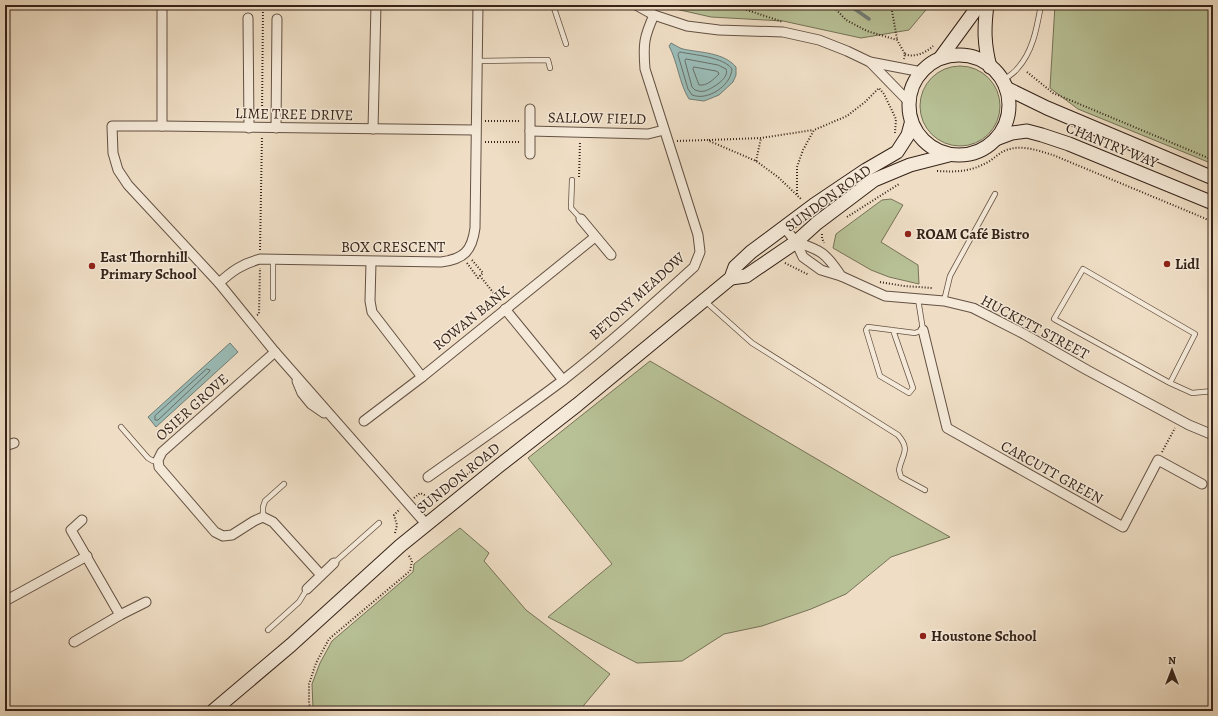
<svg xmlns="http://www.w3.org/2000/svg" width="1218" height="716" viewBox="0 0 1218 716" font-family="Alegreya,serif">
<rect width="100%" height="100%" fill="#efdec5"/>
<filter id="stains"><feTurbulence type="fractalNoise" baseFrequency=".005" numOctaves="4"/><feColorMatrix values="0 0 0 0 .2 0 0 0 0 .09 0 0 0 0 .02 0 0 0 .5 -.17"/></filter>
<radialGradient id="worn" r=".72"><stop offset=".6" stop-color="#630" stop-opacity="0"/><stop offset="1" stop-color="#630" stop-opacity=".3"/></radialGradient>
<!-- green -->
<g fill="#b8c196" stroke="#767257">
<polygon points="658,5 930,5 909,30 861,38 783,21 711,17"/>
<polygon points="1055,5 1213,5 1213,164 1078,109 1050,88"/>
<circle cx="960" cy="106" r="40"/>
<polygon points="891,199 903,205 881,242 918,265 919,284 889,277 871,270 833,248 836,234 882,200"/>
<polygon points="650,361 912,515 950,537 891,557 846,594 811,609 762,626 724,634 682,661 637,663 548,617 612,564 528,458"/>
<polygon points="460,528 489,553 484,561 526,610 610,674 579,711 315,711 313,708 312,684 320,663 332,641 413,572 414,564"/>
</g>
<!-- water -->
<g fill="#9abcb7" stroke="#727e77">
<path d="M671,43C675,45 679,48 683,49C701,53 723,52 736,67V75L733,82L719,95L704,101L689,99C679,83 678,63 669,46Z"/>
<polygon points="230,343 238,352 156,427 148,417"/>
</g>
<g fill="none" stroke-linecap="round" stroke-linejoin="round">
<!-- shore -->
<g stroke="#686f68" stroke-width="1">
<path d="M680,52C694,55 724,57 732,69C731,82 717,94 704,96C700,97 695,96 692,95L688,89L678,55Z"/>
<path d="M686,59L718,65L726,69C730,78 713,88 705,91C701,92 698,91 695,90L692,87L685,61Z"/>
<path d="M694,67L716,71L718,72L719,74C713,80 707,86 699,85L693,69Z"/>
<polygon points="207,369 210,370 209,372 158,420 155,420 155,416"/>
</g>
<!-- stream -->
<polyline stroke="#727e77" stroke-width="3.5" points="849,5 869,19"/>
<!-- lane casing -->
<g stroke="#645143" stroke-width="6">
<g id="lane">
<polyline points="128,5 128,6 162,6"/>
<polyline points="553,5 566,44"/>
<polyline points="477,61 548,60 550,68"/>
<path d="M1003,81C1007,77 1013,74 1017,69C1033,52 1037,27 1041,5"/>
<polyline points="572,180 571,208 581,219"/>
<polyline points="273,298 273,260"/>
<path d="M705,301L752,343L898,435C911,450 902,454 899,470L901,477L925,490"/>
<polyline points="944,301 950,276 995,194"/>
<polyline points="893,330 913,388 909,393 880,376 866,330 868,327 915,333 923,330 918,299"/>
<polyline points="1170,383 1195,334 1083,269 1054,319 1170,383 1192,393 1213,391"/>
<polyline points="121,427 148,458 153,461 158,460"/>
<polyline points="263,517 263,507 265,501 284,484"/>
<polyline points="334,563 379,523"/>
<polyline points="268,630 299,602 307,589"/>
</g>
</g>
<!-- street casing -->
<g stroke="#645143" stroke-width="11">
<g id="street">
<polyline points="162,5 162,126"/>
<polyline points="636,5 654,15 687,26 719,30 783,32 819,40 847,51 870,62 922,72"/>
<polyline points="248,18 249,128"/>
<polyline points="870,62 909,102"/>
<polyline points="530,109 530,154"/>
<polyline points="276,128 277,19"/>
<polyline points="373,129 376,5"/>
<polyline points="530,131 648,134 664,130"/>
<polyline points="581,219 611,255"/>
<polyline points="784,227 796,242 803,257 821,270 841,276 885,296 944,301 973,308 1024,334 1087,370 1189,425 1213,435"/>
<path d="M796,242C821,250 826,253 841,276"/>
<polyline points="371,262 370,301 372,312 422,377"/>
<path d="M219,283C232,271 242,264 260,259L441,262C464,259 472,251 475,228L478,5"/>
<polyline points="505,309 563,380"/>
<polyline points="923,330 947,428 1123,527 1158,460 1202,484"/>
<polyline points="275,352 162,452 158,460 159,467 215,532 223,536 232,535 254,521 263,517 273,522 321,575"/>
<polyline points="297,381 302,393 311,404 324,413"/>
<polyline points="364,421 422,377 595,237"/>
<polyline points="5,446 14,443"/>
<path d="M428,477C473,445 518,414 562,381C608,345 651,306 694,267L700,252L698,235L645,69C643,44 644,37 654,15"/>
<polyline points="82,520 71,530 120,615"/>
<polyline points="427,525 275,352 219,283 128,185 118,170 113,153 112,126 162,126 475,130"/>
<polyline points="307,589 334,563"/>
<polyline points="5,601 87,556"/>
<polyline points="74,642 120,615 146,602"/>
</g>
</g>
<!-- secondary casing -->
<g stroke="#352218" stroke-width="15">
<g id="secondary">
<path d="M987,5C984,28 984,44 990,67"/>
<circle cx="959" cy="105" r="50"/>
<polyline points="941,57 979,5"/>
<polyline points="1006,88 1047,108 1213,178"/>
<polyline points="996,139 1012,133 1027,131 1042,135 1069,144 1213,203"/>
<polyline points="731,278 746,276 796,242 817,223 874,180 910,165 949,155"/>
<polyline points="213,711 291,645 400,546 500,465 577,405 731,278 735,267 751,252 814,205 866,170 897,152 908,135 911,124"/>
</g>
</g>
<!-- path -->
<g stroke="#352218" stroke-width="2" stroke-dasharray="1 2" stroke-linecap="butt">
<polyline points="732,5 783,22"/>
<polyline points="832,5 846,20 867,31 897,40 905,54 904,59"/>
<polyline points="891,5 897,39"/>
<polyline points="892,8 895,5"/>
<path d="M905,54C913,58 926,53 933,46"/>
<polyline points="1027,72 1053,93 1213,160"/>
<polyline points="262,118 263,5"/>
<polyline points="485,121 521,121"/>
<polyline points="709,140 761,138 813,130"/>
<polyline points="677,141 707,140 756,161 778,177 802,200"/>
<polyline points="485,142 521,142"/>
<polyline points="756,161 761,138"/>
<path d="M937,171C957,172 970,172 988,162C995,158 1002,150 1010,149C1024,145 1039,151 1053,155L1204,218L1213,223"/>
<polyline points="579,177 580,142"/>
<polyline points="797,194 797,167 803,150 814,130 847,116 865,102 879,88 884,94 896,119 895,133"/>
<polyline points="847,217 899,184"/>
<polyline points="822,234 822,238 824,243"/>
<polyline points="260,250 262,136"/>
<polyline points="472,260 483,273 480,276"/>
<polyline points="467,263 478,278 480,276 500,301"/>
<polyline points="785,263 809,275"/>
<polyline points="880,282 904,286 932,288"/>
<polyline points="257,315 259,314 260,268"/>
<polyline points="1162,452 1175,428"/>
<polyline points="414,498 420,493 431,498 449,487 476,468"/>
<polyline points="395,533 397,525 394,515 400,509"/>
<polyline points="312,711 309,704 309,684 316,663 329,639 410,571 412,561 408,554"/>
</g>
<!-- lane -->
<use href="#lane" stroke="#f5ead9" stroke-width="4.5"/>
<!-- street -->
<use href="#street" stroke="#f5ead9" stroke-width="9"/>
<!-- secondary -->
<use href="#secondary" stroke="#f5ead9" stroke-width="13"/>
</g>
<!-- markers -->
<g fill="#8f2418" stroke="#f5ead9" stroke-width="1.5">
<circle cx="908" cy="234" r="4"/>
<circle cx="1167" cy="264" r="4"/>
<circle cx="92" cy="266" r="4"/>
<circle cx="923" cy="636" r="4"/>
</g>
<g text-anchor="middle" stroke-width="3" stroke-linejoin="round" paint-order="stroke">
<!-- street labels -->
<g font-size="15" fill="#352218" stroke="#f5ead9">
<text transform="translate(294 114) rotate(1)" y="5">LIME TREE DRIVE</text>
<text transform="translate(597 118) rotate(1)" y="5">SALLOW FIELD</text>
<text transform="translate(1112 145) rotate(22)" y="5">CHANTRY WAY</text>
<text transform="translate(828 198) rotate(-36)" y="5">SUNDON ROAD</text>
<text x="393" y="252">BOX CRESCENT</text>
<text transform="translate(637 296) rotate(-42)" y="5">BETONY MEADOW</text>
<text transform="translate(471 318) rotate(-39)" y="5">ROWAN BANK</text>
<text transform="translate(1035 327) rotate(28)" y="5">HUCKETT STREET</text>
<text transform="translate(192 407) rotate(-42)" y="5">OSIER GROVE</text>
<text transform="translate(1052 472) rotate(29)" y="5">CARCUTT GREEN</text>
<text transform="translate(458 478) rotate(-39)" y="5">SUNDON ROAD</text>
</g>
<!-- poi labels -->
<g font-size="15" font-weight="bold" fill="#352218" stroke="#f5ead9" text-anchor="start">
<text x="916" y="239">ROAM Café Bistro</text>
<text x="100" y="262">East Thornhill<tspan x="100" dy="17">Primary School</tspan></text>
<text x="1175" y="269">Lidl</text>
<text x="931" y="641">Houstone School</text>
</g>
</g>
<!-- margin -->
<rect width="1218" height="716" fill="none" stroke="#efdec5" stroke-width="20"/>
<rect x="6" y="6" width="1206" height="704" fill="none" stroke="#352218" stroke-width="2"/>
<rect x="10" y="10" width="1198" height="696" fill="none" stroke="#352218"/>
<!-- north arrow -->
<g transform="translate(1172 670)" stroke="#f5ead9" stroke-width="3" paint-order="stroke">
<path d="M0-3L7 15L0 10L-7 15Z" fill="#352218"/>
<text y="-6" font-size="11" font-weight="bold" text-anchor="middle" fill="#352218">N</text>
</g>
<rect width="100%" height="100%" filter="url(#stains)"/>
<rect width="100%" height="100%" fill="url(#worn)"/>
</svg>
